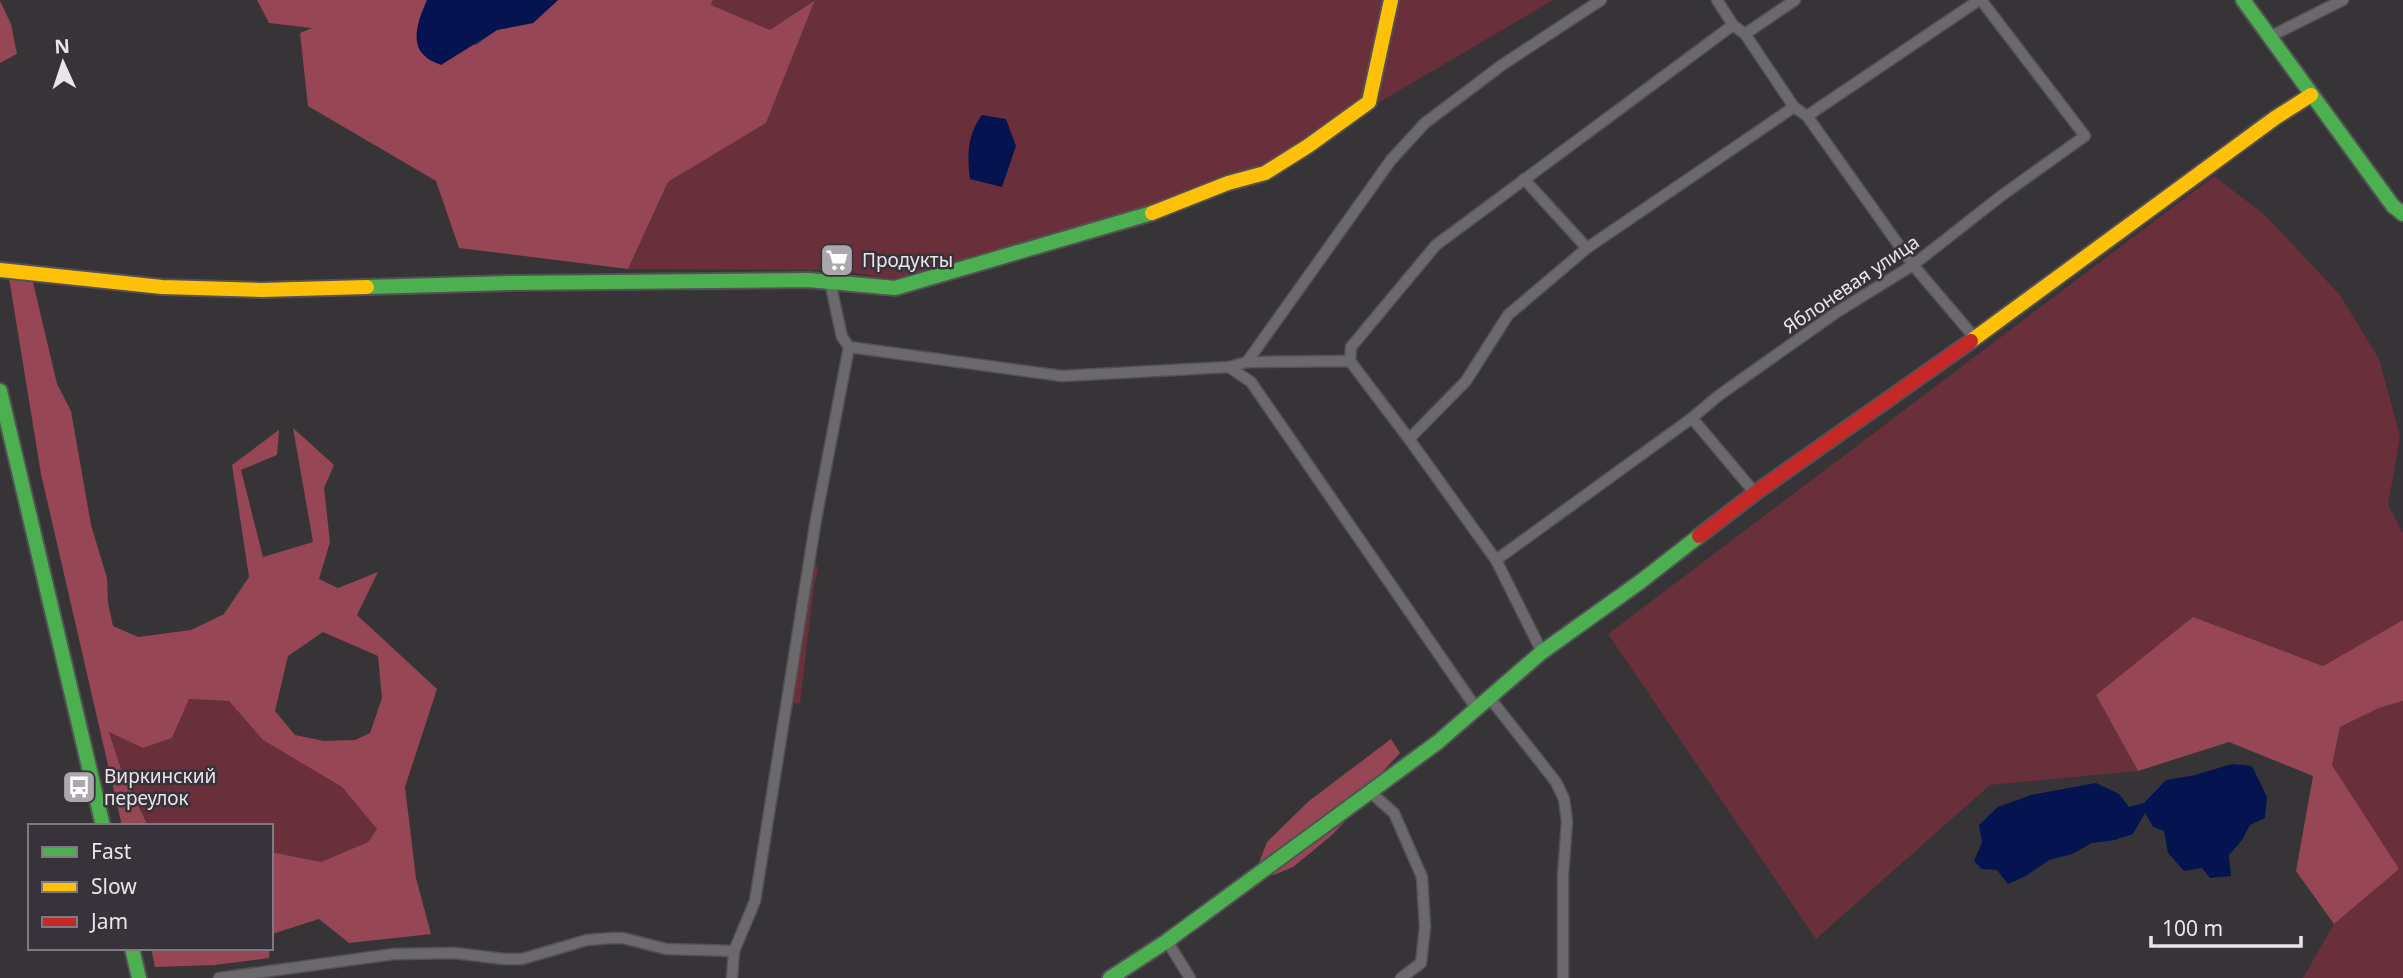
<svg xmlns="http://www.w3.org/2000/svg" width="2403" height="978" viewBox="0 0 2403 978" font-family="'Noto Sans',sans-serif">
<rect width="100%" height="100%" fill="#373438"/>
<!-- green -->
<g fill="#692f3a">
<polygon points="713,0 813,0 770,31 711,5"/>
<polygon points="815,0 1553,0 1293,153 1244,179 1099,222 893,279 837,270 628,269 668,182 766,123"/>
<polygon points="2214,176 2265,215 2340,295 2379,359 2400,436 2388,505 2403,533 2403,620 2323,666 2193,618 2096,695 2138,771 1990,785 1816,939 1608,634"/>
<polygon points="816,564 818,570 814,586 800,703 796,704 791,701 811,565"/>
<polygon points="189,699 229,701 263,740 342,787 377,829 368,842 321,862 271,852 271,826 148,826 122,772 109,731 143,748 172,738"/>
<polygon points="2403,701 2403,978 2303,978 2334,924 2398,869 2332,765 2340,727 2379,708"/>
</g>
<!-- forest -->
<g fill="#964655" fill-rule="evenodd">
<polygon points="257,0 427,0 419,20 476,45 497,30 533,23 558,0 713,0 711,5 770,30 815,0 766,123 668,182 628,269 459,248 436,181 308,106 300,33 312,28 269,23"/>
<polygon points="0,1 11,24 17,54 0,63"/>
<path d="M9,278H32L57,384L71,411L91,525L107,578L108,603L113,626L138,637L191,630L224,614L249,577L232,465L279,430L277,455L241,470L263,557L313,542L293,428L334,465L324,488L330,542L319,579L338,588L378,572L357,615L437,689L405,787L416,878L431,934L349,943L319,919L272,934L271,939V852L321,862L368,842L377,829L342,787L263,740L229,701L189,699L172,738L143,748L109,732L122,772L148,826H122L41,474ZM323,632L378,656L382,698L370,733L355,740L324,741L295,735L275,711L288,656Z"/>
<polygon points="2193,617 2323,666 2403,620 2403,701 2379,708 2340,727 2332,765 2399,869 2334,924 2296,871 2313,776 2229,742 2138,771 2096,695"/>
<polygon points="1391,739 1400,753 1359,797 1351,815 1331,836 1293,867 1274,875 1255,873 1267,842 1309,801"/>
<polygon points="151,948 270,948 269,958 215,965 155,967"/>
</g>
<!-- water -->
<g fill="#051351">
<path d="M427,0H558L533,23L497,30L441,65C437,63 430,61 426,57C408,43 420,17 427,0Z"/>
<path d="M982,115L1006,119L1016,146L1002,187L970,179C967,156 967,135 982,115Z"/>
<polygon points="2232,764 2252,766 2267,797 2265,818 2250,825 2242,840 2229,855 2231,876 2210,878 2202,868 2184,871 2168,853 2164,831 2153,827 2145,813 2133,834 2115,840 2092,843 2072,854 2049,860 2026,876 2008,884 1997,870 1982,869 1974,861 1982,842 1979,825 1998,807 2031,795 2096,783 2119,794 2129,807 2144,803 2166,780 2195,775"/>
</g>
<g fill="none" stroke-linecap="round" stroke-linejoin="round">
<!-- street casing -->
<g stroke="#535154" stroke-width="13">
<g id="street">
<polyline points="1717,0 1733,25 1745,34 1794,107 1807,116 1913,265 1975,338"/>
<polyline points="1745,34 1795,0"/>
<polyline points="2269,37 2343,0"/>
<polyline points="1807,116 1979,0"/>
<polyline points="1524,179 1587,248"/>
<polyline points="849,347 1062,376 1229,367 1247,362 1350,361 1409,439 1496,560 1542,652"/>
<polyline points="1350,361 1351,347 1436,245 1733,25"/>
<polyline points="1247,362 1391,160 1425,123 1502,65 1601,0"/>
<polyline points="1229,367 1251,382 1476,708"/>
<polyline points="1692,418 1755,493"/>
<polyline points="1409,439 1466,381 1508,315 1587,248 1794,107"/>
<polyline points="1496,560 1692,418 1718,396 1837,312 1913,265 2001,196 2085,136 1981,0"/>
<polyline points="1489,697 1556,782 1564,799 1567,821 1563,876 1563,978"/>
<polyline points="1369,791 1394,813 1422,877 1425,927 1421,963 1401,978"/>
<polyline points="1167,941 1190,978"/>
<polyline points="219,978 394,954 454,953 504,959 522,959 587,940 613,938 623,938 666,949 734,951"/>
<polyline points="732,978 734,951 755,901 816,519 849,347 842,337 830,282"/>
</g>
</g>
<!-- fast casing -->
<g stroke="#535154" stroke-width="18">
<g id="fast">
<polyline points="2243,0 2393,206 2403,214"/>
<polyline points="367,287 509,283 809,280 895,288 1152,213"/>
<polyline points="0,391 103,826"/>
<polyline points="132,948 139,978"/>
<polyline points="1110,978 1167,941 1438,742 1542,652 1640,582 1699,536"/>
</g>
</g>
<!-- slow casing -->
<g stroke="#535154" stroke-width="18">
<g id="slow">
<polyline points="1152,213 1228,183 1265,173 1308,146 1369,102 1391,0"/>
<polyline points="0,270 162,287 261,290 367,287"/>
<polyline points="1971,341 2275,118 2311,95"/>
</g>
</g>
<!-- jam casing -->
<g stroke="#535154" stroke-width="18">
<polyline id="jam" points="1699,536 1755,493 1971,341"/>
</g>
<!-- street -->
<use href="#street" stroke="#6c696d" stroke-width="10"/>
<!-- fast -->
<use href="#fast" stroke="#4caf50" stroke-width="14"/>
<!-- slow -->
<use href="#slow" stroke="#ffc107" stroke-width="14"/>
<!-- jam -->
<use href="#jam" stroke="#c62828" stroke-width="14"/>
</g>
<!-- icons -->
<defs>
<g id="supermarket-square" transform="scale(1.75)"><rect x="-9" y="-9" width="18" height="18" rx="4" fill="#aba7ac" stroke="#38323a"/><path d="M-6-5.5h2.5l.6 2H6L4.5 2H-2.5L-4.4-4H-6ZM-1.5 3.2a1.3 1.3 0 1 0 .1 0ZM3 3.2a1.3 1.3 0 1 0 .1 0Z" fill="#fff"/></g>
<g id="bus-square" transform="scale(1.75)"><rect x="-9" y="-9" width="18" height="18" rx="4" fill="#aba7ac" stroke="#38323a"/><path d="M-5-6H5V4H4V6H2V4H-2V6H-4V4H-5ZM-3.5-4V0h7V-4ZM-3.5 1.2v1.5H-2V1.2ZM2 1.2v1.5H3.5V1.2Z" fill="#fff"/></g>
</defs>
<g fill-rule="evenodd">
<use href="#supermarket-square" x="837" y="260"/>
<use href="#bus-square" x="79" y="787"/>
</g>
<g text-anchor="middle" stroke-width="5" stroke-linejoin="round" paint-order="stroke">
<!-- poi labels -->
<g font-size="19" fill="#e9e5eb" stroke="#38323a" text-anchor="start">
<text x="862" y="267">Продукты</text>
<text x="104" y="783">Виркинский<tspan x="104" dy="22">переулок</tspan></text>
</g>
<!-- street labels -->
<g font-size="19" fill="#e9e5eb" stroke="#38323a">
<text transform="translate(1851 284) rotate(-34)" y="7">Яблоневая улица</text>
</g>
</g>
<!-- legend -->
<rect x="28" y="824" width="245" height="126" fill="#38323a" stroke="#7f7a81" stroke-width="2"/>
<rect x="42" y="847" width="35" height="10" fill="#4caf50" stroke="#7f7a81" stroke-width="2"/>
<text x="91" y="859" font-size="21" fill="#e9e5eb">Fast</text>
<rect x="42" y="882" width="35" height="10" fill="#ffc107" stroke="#7f7a81" stroke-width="2"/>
<text x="91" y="894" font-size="21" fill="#e9e5eb">Slow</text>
<rect x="42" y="917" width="35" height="10" fill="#c62828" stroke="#7f7a81" stroke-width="2"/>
<text x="91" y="929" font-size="21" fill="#e9e5eb">Jam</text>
<!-- north arrow -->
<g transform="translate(63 63) rotate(357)" stroke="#38323a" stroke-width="5" paint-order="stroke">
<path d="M0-5L12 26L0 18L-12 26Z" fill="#e9e5eb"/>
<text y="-10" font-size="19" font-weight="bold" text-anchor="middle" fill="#e9e5eb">N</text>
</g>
<!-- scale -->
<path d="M2151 936v10h150v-10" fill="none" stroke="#e9e5eb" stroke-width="3.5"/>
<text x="2162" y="936" font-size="21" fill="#e9e5eb" stroke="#38323a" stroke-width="5" paint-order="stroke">100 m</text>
</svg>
